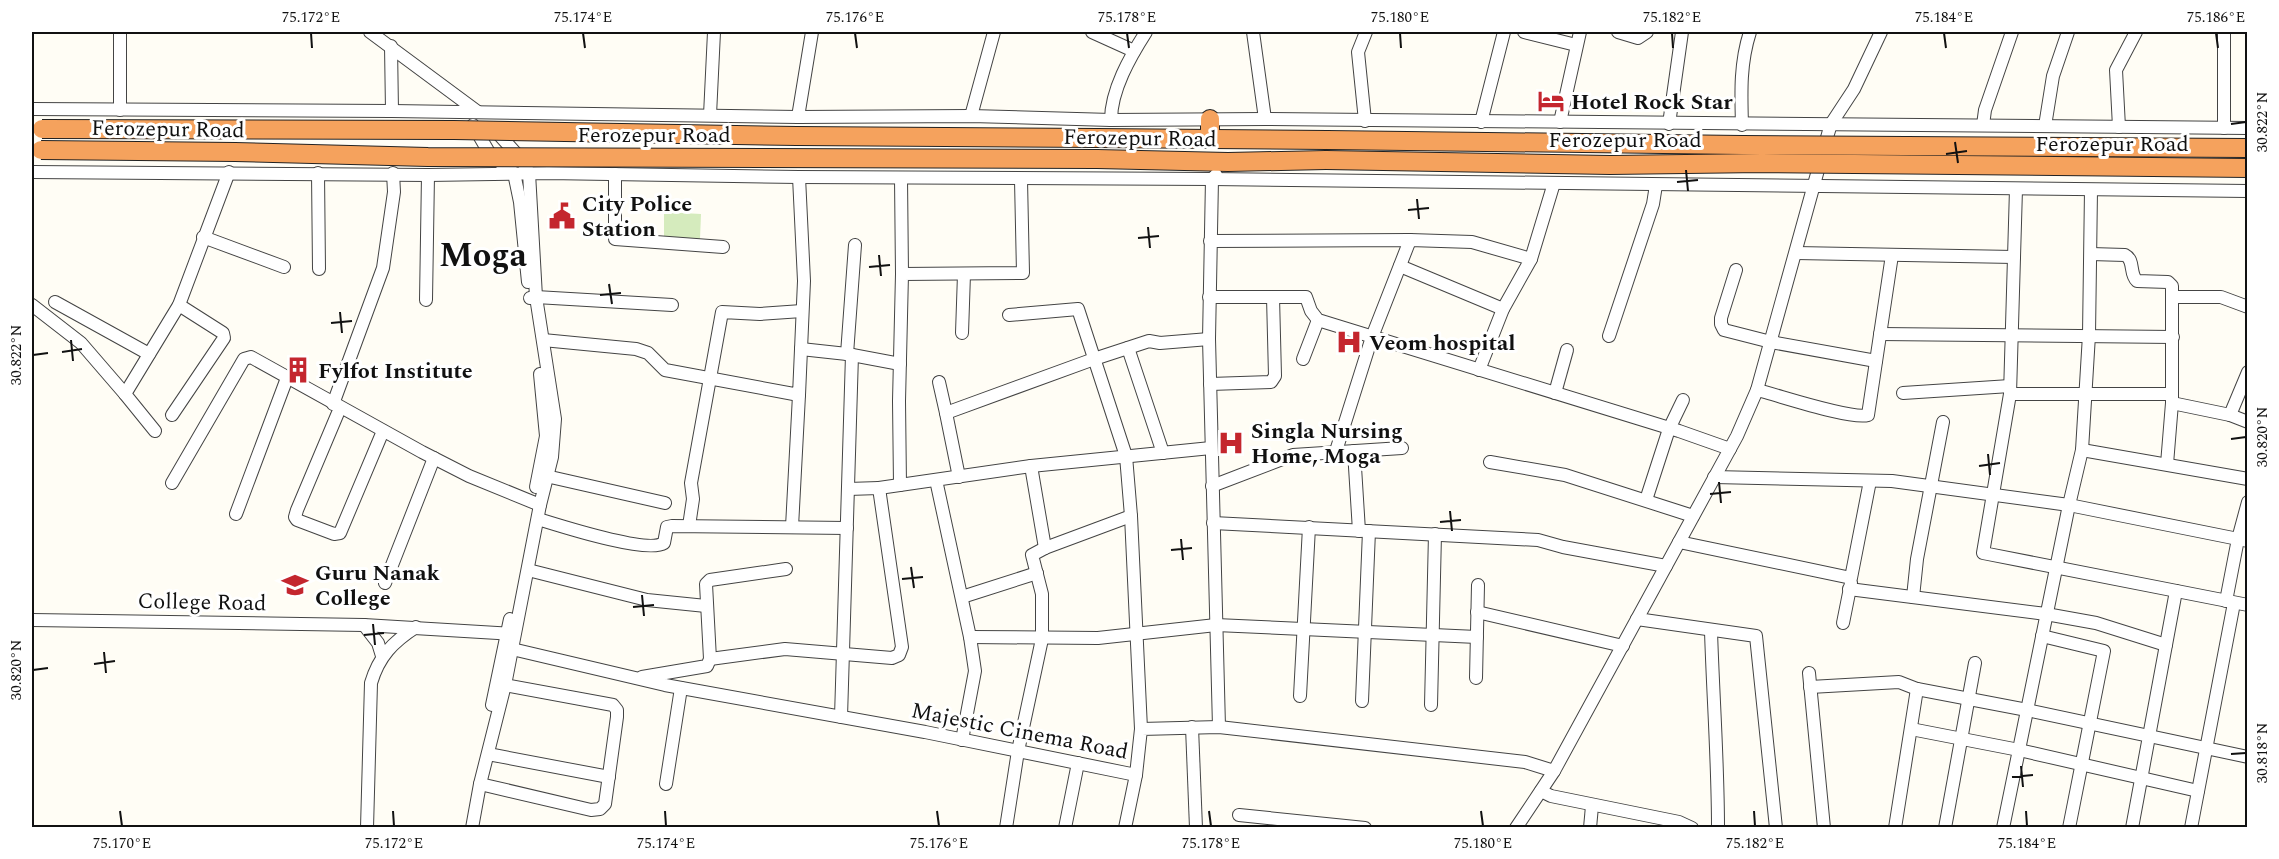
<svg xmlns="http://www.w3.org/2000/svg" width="2279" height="859" viewBox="0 0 2279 859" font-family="Spectral,serif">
<rect width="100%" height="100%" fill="#fffdf5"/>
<!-- green -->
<polygon fill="#d5ebbd" points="664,212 701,214 700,239 664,238"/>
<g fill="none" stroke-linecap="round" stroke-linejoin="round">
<!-- minor casing -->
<g stroke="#444" stroke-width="14">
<g id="minor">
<polyline points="120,32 120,110"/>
<polyline points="370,32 478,112"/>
<polyline points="1092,32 1134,51"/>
<polyline points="1253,32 1265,119"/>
<polyline points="1524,32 1576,45"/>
<polyline points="1618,32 1638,38 1647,32"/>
<polyline points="391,46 392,111"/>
<polyline points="32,109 392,111 798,117 971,116 1111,120 1265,119 2248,128"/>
<polyline points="710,115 714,32"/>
<polyline points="971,116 994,32"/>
<polyline points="798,117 812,32"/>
<path d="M1111,120C1111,90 1130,57 1146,32"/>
<polyline points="1365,121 1358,52 1366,32"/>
<polyline points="1481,122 1504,32"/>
<polyline points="1560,122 1580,32"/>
<polyline points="1669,124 1682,32"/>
<polyline points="473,125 491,156 514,173 520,202 528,282"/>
<path d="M1742,125C1741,92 1740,63 1750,32"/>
<polyline points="1983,125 1985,110 2012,32"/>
<polyline points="2045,126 2053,76 2068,32"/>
<polyline points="2119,127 2116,70 2136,32"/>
<polyline points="2224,128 2224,32"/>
<polyline points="32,172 428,175 548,173 799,177 1212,179 2248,191"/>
<polyline points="318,173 319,269"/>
<polyline points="615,174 615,239 723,247"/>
<polyline points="1216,175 1212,179 1209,339 1219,727"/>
<polyline points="901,178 902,274"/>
<polyline points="2016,189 2010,394 1983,553 2248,605"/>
<polyline points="203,237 284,267"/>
<polyline points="1210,241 1410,240 1472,242 1531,259"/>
<polyline points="855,245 847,354 900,364"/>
<polyline points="1796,253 2014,257"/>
<path d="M2091,254L2125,255C2135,260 2129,274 2137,281L2168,282L2172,286V403L2167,464"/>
<polyline points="1400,266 1503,309"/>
<polyline points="1736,270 1721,318 1721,324 1724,330 1771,342 1876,361"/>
<polyline points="1209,297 1273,297 1275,376 1271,382 1210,384"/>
<polyline points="1273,297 1306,297 1311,311 1318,320 1679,431 1730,449"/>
<polyline points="2173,297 2221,297 2248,307"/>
<polyline points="530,298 536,297 672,305"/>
<polyline points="426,300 428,175"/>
<polyline points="55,302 149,354"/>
<polyline points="32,305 81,343 125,394"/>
<polyline points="1009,315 1078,309 1126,456 1131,516 1141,729"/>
<polyline points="962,333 964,274"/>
<polyline points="1880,334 2173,337"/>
<polyline points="1609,336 1653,204 1656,185"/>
<polyline points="543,340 636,349 648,353 665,370 799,395 804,281 799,177"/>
<polyline points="1128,348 1163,453"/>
<polyline points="801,349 847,354"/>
<polyline points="1303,359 1318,320"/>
<polyline points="1479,370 1503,309 1531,259 1554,183"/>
<polyline points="939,382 946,413"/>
<path d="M1757,390C1778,395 1851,420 1868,415L1892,255"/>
<polyline points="1555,393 1567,350"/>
<polyline points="1903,393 2010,386"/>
<polyline points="2010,394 2172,394"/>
<polyline points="2172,403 2230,415 2248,422"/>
<polyline points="333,404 383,268 394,192 393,173"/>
<polyline points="340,408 297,510 295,517 297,520 334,534 340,533 383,431"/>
<polyline points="172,415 224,338 223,333 179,305"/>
<polyline points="2230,415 2248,372"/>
<polyline points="155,431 125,394 179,305 229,172"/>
<polyline points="2082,450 2248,479"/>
<polyline points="1336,451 1372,337 1410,240"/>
<polyline points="1354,451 1359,531"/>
<polyline points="1490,462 1565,475 1693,516"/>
<polyline points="1031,466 1045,548"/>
<polyline points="546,476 665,503"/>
<polyline points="959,477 946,413 1094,359 1149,341 1160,343 1209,339"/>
<polyline points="1714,477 1892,481 2069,505 2248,541"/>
<polyline points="936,480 970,637 975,671 962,740"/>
<polyline points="172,483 244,359 251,357 422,452 469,476 540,505"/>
<polyline points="900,485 899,401 902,274 1023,273 1021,180"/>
<polyline points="1212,486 1293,455 1402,448"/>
<polyline points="536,487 546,436 540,374"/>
<polyline points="879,488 1031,466 1211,448"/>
<polyline points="1646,500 1669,429 1683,400"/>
<polyline points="236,514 287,378"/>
<path d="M538,519C561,526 647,554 664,543L667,527L672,526L847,528"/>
<polyline points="1213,523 1538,540 1563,547 1666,566"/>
<polyline points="689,526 693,499 691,483 722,312 760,314 802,311"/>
<polyline points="792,527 799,395"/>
<polyline points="1679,542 1851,578 1870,481"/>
<polyline points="528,570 647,600 706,606"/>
<polyline points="385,583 434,458"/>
<polyline points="1849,589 2046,614 2096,623 2166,645"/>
<polyline points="962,597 1037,573"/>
<polyline points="1913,597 1917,559 1943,422"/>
<polyline points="2226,601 2238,539 2248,502"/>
<polyline points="1477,612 1623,646"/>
<polyline points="1637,619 1756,636 1776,828"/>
<polyline points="32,620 364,625 514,634"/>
<polyline points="1843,623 1851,583"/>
<polyline points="364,625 378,643 382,656"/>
<path d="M1711,631C1713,696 1718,762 1718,828"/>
<polyline points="2042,636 2104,651 2069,828"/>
<polyline points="970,637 1098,638 1216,625 1477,637"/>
<polyline points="512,649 665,685 925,732 1136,775 1141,729 1219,727 1525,762 1554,771"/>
<polyline points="710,659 785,649 892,658 899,655 902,647 879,488 848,489"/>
<polyline points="1809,673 1824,828"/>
<polyline points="642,677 707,666 710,659 706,584 710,580 786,569"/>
<polyline points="1476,678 1478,585"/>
<polyline points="1810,687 1899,682 1917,689 2027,710 2248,757"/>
<polyline points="1300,696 1309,527"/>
<polyline points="1362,701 1369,531"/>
<polyline points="492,705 510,619"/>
<polyline points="1431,705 1435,534"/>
<polyline points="841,717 852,355"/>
<polyline points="1192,727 1196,828"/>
<polyline points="1911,729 2019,750 2198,791"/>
<polyline points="488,754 609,777"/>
<polyline points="480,784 591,810 600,809 605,804 617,717 617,710 613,705 505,685"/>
<polyline points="666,784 681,688"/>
<polyline points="1541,791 1551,796 1679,822 1692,828"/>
<polyline points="1239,815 1365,828"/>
<path d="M367,828L371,683C379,656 393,642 416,627"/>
<polyline points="472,828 480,784 505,685 540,505 552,457 555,419 536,297 529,173 521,159 494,129"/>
<polyline points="1006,828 1018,751 1042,639 1042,594 1032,555 1045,548 1131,516"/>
<polyline points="1065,828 1078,763"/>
<polyline points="1125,828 1136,775"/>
<polyline points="1516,828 1554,771 1737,436 1757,390 1828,134 1831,124 1854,89 1881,32"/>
<polyline points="1590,828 1592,806"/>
<polyline points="1895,828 1917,689"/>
<polyline points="1945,828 1975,663"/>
<polyline points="2003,828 2069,505 2082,450 2089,335 2091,190"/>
<polyline points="2132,828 2176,591"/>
<polyline points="2191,828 2234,603"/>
</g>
</g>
<!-- highway casing -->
<g stroke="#222" stroke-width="20">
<g id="highway">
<polyline points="1210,119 1210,139"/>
<polyline points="1097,138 1327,140"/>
<polyline points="1097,159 1228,162 1326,160"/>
</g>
</g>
<!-- minor -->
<use href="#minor" stroke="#fff" stroke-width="12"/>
<!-- highway -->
<use href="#highway" stroke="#f5a25d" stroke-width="18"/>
<!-- highway-bridge casing -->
<g stroke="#222" stroke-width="20" stroke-linecap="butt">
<g id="highway-bridge">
<polyline points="42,129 454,130 797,136 1097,138"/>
<polyline points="1327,140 1742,145 2248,148"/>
<polyline points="41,150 235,152 428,157 1097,159"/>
<polyline points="1326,160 1610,165 1762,163 2248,168"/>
</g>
</g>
<!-- highway-bridge -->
<use href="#highway-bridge" stroke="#f5a25d" stroke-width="18"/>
</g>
<!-- ticks -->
<path fill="none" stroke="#111" stroke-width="2" d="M311,33L312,48M583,33L585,48M855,33L857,48M1127,33L1129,48M1400,33L1401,48M1672,33L1673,48M1944,33L1946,48M2216,33L2218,48M2231,124L2246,122M1955,142L1958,163M1946,154L1967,151M1686,170L1688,191M1677,182L1698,180M1417,199L1419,219M1408,210L1429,208M1148,227L1150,248M1138,238L1159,236M879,255L881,276M869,267L890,265M609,284L612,304M600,295L621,293M340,312L342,333M331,323L352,321M71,340L73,361M62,352L82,349M33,355L48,353M2231,439L2246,437M1988,454L1990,475M1979,466L2000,463M1719,482L1721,503M1710,494L1731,492M1450,511L1452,531M1440,522L1461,520M1181,539L1183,560M1171,550L1192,548M911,567L914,588M902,579L923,577M642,595L644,616M633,607L654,605M373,624L375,645M364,635L384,633M104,652L106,673M94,664L115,661M33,670L48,668M2231,754L2246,753M2021,766L2023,787M2012,777L2033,775M120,811L122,826M393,811L394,826M665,811L666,826M937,811L939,826M1209,811L1211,826M1481,811L1483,826M1754,811L1755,826M2026,811L2027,826"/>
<!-- icons -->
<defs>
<g id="hotel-bare" transform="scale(2.07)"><path d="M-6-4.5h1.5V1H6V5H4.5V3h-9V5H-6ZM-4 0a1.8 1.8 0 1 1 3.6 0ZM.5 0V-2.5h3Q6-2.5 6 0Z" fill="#c4262e" stroke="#fff" stroke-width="2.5" paint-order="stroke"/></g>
<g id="civic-bare" transform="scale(2.07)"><path d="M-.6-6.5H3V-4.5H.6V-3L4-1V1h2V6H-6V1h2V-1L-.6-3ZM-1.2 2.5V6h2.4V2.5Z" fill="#c4262e" stroke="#fff" stroke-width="2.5" paint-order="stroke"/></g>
<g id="hospital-bare" transform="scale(2.07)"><path d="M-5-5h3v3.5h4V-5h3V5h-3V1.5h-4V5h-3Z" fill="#c4262e" stroke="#fff" stroke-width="2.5" paint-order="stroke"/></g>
<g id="building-bare" transform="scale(2.07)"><path d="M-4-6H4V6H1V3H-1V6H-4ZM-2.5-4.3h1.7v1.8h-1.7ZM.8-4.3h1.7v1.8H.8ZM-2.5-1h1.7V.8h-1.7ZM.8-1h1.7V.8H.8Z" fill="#c4262e" stroke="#fff" stroke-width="2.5" paint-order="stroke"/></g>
<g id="university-bare" transform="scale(2.07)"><path d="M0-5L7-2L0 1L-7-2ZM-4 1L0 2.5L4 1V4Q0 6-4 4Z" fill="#c4262e" stroke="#fff" stroke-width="2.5" paint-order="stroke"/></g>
</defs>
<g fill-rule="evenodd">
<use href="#hotel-bare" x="1551" y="101"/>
<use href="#civic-bare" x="562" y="216"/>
<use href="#hospital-bare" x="1349" y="342"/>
<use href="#building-bare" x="298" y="370"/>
<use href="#hospital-bare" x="1231" y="443"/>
<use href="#university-bare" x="295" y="585"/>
</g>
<g text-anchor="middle" stroke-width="6" stroke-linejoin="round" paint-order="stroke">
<!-- poi labels -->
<g font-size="22" font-weight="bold" fill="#111" stroke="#fff" text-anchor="start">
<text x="1571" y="109">Hotel Rock Star</text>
<text x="582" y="211">City Police<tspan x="582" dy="25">Station</tspan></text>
<text x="1369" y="350">Veom hospital</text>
<text x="318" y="378">Fylfot Institute</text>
<text x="1251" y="438">Singla Nursing<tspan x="1251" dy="25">Home, Moga</tspan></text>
<text x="315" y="580">Guru Nanak<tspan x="315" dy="25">College</tspan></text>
</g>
<!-- street labels -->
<g font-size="22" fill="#111" stroke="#fff">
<text transform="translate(168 128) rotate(1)" y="8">Ferozepur Road</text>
<text x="654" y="142">Ferozepur Road</text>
<text transform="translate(1140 137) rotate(1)" y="8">Ferozepur Road</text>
<text x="1625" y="147">Ferozepur Road</text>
<text x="2112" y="151">Ferozepur Road</text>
<text transform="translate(202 601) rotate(1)" y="8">College Road</text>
<text transform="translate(1020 730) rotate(11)" y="8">Majestic Cinema Road</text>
</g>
<!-- town labels -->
<g font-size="34" font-weight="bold" fill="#111" stroke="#fff">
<text x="483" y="266">Moga</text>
</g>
</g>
<!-- border -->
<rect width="2279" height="859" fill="none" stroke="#ffffff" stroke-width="66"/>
<rect x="33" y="33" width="2213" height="793" fill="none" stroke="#111" stroke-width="2"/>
<g font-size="15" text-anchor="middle" fill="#111">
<text x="311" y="22">75.172°E</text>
<text x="583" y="22">75.174°E</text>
<text x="855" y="22">75.176°E</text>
<text x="1127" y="22">75.178°E</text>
<text x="1400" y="22">75.180°E</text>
<text x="1672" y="22">75.182°E</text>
<text x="1944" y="22">75.184°E</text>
<text x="2216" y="22">75.186°E</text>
<text transform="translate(2262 122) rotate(-90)" y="5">30.822°N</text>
<text transform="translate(16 355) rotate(-90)" y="5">30.822°N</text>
<text transform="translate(2262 437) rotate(-90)" y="5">30.820°N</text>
<text transform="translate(16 670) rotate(-90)" y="5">30.820°N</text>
<text transform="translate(2262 753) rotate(-90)" y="5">30.818°N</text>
<text x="122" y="848">75.170°E</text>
<text x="394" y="848">75.172°E</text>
<text x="666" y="848">75.174°E</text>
<text x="939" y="848">75.176°E</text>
<text x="1211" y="848">75.178°E</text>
<text x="1483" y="848">75.180°E</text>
<text x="1755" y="848">75.182°E</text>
<text x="2027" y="848">75.184°E</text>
</g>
</svg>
